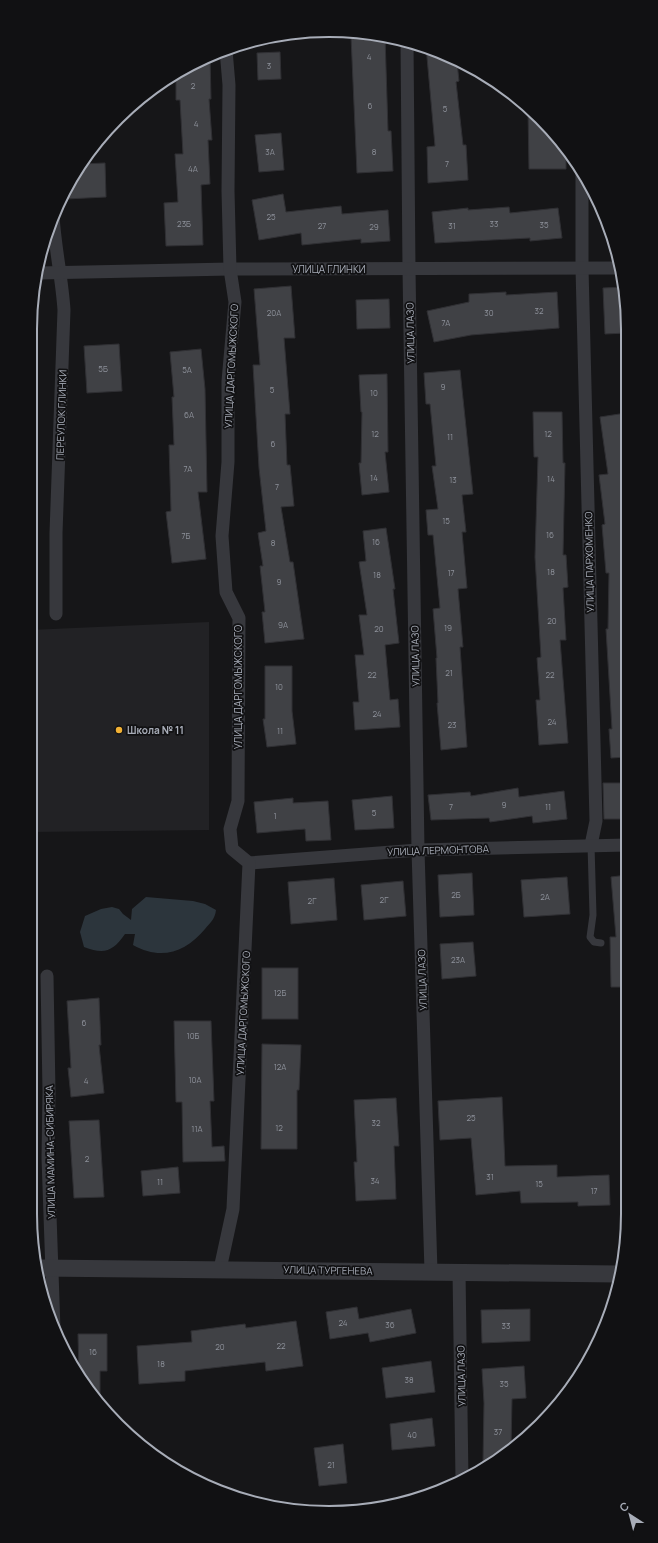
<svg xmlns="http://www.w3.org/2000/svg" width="658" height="1543" viewBox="0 0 658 1543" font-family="Manrope,sans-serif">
<rect width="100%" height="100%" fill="#161618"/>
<!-- built -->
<polygon fill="#222225" points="209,622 209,830 30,832 30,630"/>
<!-- water -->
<path fill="#2c353c" d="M146,897L193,901L205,904L216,910C215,919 210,923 205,929C186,952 161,961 133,945L135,934H125C113,951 105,955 84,947L80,932L85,916L101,909L112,907L119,909L123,914L131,920L132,909Z"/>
<!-- building -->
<g fill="#404145" stroke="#303034">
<polygon points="376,34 385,36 388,131 391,131 393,171 357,173 351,36"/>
<polygon points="426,46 457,62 459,81 456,82 463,145 466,145 468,180 428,183 427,147 435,146"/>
<polygon points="280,52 281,79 258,80 257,53"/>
<polygon points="210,56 211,99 209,99 212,140 208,140 210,184 201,185 203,245 166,246 164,203 178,202 175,154 183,154 180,100 176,100 176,74 197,61"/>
<polygon points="528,109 554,132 566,150 566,169 529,169"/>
<polygon points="281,133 284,170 259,172 255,135"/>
<polygon points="105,163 106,197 66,199 66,189 81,164"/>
<polygon points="283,194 286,212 341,206 342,214 388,210 390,241 361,243 361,239 302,245 301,233 259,240 252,200"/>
<polygon points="509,207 510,213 558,208 562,238 530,241 530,238 435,243 432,212 468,208 468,210"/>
<polygon points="291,286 295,338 284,338 290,414 285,414 287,465 290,465 294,506 281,507 290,562 293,562 304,639 265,643 262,612 265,612 260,566 263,566 258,533 266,531 259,468 253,365 260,365 254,289"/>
<polygon points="625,287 626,333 605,334 603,288"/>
<polygon points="506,292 506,295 557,292 559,328 471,335 434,342 427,311 469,302 469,294"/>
<polygon points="389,299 390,328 357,329 356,300"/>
<polygon points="119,344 122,391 87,393 84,346"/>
<polygon points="201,349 205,389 207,492 198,492 206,559 172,563 166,512 171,511 169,445 174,445 172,397 174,397 170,352"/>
<polygon points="460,370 473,494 462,495 466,532 462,532 467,588 458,589 463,647 460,647 467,747 441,750 437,703 438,703 436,658 437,658 433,609 440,608 433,535 428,535 426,510 438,509 432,466 436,466 430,404 426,404 424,373"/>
<polygon points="387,374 388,452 385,452 389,492 362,495 359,463 361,463 362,412 361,412 359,375"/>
<polygon points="533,412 562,412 563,463 565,463 563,555 566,555 568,587 563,588 566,640 560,640 568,743 539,745 536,700 540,700 537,658 541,657 535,557 538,457 534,457"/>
<polygon points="626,413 627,757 611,758 609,729 612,729 606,629 608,629 609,573 606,573 602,525 605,524 599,475 608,474 600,417"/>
<polygon points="386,528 395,589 393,589 399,643 385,645 390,700 398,699 400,727 355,730 353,702 359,702 355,655 364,655 359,615 367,615 359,562 366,561 363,531"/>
<polygon points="265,666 292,666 292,711 296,744 267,747 263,719 265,719"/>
<polygon points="603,783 627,783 627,819 604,819"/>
<polygon points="518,788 519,797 564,791 567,819 533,823 532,816 490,822 489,818 431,820 428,795 470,792 471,796"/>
<polygon points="392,796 394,828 355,830 352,800"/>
<polygon points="293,798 293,803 328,801 331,840 306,841 305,829 257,833 254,802"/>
<polygon points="472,873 474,915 440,917 438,875"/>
<polygon points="627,875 627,987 611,987 610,937 616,937 611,877"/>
<polygon points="567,877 570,914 524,917 521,880"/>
<polygon points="334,878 337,920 291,924 288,882"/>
<polygon points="403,881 406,916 364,920 361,885"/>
<polygon points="473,942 476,976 442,979 440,944"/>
<rect x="262" y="968" width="36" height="51"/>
<polygon points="99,998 101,1045 99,1045 104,1093 71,1097 68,1068 71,1068 67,1001"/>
<polygon points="174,1021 211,1021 214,1101 210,1101 212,1147 224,1146 225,1161 183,1162 182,1102 176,1102"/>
<polygon points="262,1044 301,1045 299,1090 297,1090 297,1149 261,1149"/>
<polygon points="502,1097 505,1166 557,1165 557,1177 609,1175 610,1205 578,1206 578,1202 521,1203 520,1191 476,1195 471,1138 440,1140 438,1101"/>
<polygon points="396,1098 399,1146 394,1146 396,1199 356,1201 354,1162 357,1162 354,1100"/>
<polygon points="99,1120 104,1197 74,1198 69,1121"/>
<polygon points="178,1167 180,1193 143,1196 141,1171"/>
<polygon points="357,1307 359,1319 411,1309 416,1333 370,1342 368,1333 330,1339 326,1312"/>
<polygon points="530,1309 530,1341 482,1343 481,1310"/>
<polygon points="296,1321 303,1366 266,1371 265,1362 185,1371 185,1381 139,1384 137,1346 192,1342 191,1331 245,1324 246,1328"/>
<polygon points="78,1334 107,1334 107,1371 100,1371 100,1405 79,1375"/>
<polygon points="431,1361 435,1392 386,1398 382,1368"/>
<polygon points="524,1366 526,1398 512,1399 511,1448 496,1462 483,1462 484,1403 482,1369"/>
<polygon points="432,1418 435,1446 392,1450 390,1424"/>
<polygon points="343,1444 347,1483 319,1486 314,1448"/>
</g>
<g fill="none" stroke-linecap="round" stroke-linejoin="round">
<!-- service -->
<polyline stroke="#37383d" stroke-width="7" points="591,845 593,915 590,937 594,942 601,943"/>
<!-- minor -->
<g stroke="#37383d" stroke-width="13">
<polyline points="407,42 409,269 418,850 431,1271"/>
<polyline points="582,174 582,268 596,821 591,845"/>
<path d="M53,216C55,248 62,279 64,310L56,533V614"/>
<polyline points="39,273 230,269 619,268"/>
<polyline points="249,863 418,850 627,845"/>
<polyline points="47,976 49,1092 48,1158 54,1329"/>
<polyline points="220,1269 233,1209 249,863 232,849 230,829 238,801 239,618 226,592 222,536 228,462 228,381 235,302 230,269 228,191 229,85 226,50"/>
<polyline points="459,1271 462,1480"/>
</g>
<!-- tertiary -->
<polyline stroke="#37383d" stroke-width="17" points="39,1268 618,1274"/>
</g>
<!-- markers -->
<circle fill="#f2b134" stroke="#111113" stroke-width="1.5" cx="119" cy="730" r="4"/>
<g text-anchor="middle" stroke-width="3.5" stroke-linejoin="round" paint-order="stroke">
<!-- number labels -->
<g font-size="8" fill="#8e929b">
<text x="369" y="60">4</text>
<text x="269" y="69">3</text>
<text x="193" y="89">2</text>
<text x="370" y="109">6</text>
<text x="445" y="112">5</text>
<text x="196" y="127">4</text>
<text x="270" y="155">3А</text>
<text x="374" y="155">8</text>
<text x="447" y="167">7</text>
<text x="193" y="172">4А</text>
<text x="271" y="220">25</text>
<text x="184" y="227">23Б</text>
<text x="494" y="227">33</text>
<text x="544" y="228">35</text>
<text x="322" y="229">27</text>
<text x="452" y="229">31</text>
<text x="374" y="230">29</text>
<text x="539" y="314">32</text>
<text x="274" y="316">20А</text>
<text x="489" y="316">30</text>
<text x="446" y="326">7А</text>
<text x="103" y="372">5Б</text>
<text x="187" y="373">5А</text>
<text x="443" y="390">9</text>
<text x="272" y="393">5</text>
<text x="374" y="396">10</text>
<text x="189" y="418">6А</text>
<text x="375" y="437">12</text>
<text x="548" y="437">12</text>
<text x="450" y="440">11</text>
<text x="273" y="447">6</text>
<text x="188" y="472">7А</text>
<text x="374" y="481">14</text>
<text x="551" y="482">14</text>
<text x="453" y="483">13</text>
<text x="277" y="490">7</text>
<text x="446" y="524">15</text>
<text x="550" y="538">16</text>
<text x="186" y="539">7Б</text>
<text x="376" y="545">16</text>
<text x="273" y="546">8</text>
<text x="551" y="575">18</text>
<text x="451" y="576">17</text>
<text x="377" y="578">18</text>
<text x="279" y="585">9</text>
<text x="552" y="624">20</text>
<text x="283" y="628">9А</text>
<text x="448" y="631">19</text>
<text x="379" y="632">20</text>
<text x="449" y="676">21</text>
<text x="372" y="678">22</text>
<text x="550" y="678">22</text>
<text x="279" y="690">10</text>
<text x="377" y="717">24</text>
<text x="552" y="725">24</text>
<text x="452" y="728">23</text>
<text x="280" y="734">11</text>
<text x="504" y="808">9</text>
<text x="451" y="810">7</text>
<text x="548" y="810">11</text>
<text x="374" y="816">5</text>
<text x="275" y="819">1</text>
<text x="456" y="898">2Б</text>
<text x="545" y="900">2А</text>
<text x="384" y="903">2Г</text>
<text x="312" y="904">2Г</text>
<text x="458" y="963">23А</text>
<text x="280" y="996">12Б</text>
<text x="84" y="1026">6</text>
<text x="193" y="1039">10Б</text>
<text x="280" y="1070">12А</text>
<text x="195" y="1083">10А</text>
<text x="86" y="1084">4</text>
<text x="471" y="1121">25</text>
<text x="376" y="1126">32</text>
<text x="279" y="1131">12</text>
<text x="197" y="1132">11А</text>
<text x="87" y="1162">2</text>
<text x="490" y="1180">31</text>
<text x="375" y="1184">34</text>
<text x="160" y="1185">11</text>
<text x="539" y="1187">15</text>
<text x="594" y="1194">17</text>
<text x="343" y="1326">24</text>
<text x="390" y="1328">36</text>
<text x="506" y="1329">33</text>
<text x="281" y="1349">22</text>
<text x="220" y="1350">20</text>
<text x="93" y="1355">16</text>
<text x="161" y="1367">18</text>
<text x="409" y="1383">38</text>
<text x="504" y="1387">35</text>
<text x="498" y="1435">37</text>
<text x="412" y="1438">40</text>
<text x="331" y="1468">21</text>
</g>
<!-- street labels -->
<g font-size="10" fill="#a8adb8" stroke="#111113">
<text x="329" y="273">УЛИЦА ГЛИНКИ</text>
<text transform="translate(410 333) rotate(-91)" y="4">УЛИЦА ЛАЗО</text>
<text transform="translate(231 366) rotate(-87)" y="4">УЛИЦА ДАРГОМЫЖСКОГО</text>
<text transform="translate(61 415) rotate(-88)" y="4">ПЕРЕУЛОК ГЛИНКИ</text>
<text transform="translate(589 562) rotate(-91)" y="4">УЛИЦА ПАРХОМЕНКО</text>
<text transform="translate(415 656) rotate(-91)" y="4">УЛИЦА ЛАЗО</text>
<text transform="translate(238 687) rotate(-90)" y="4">УЛИЦА ДАРГОМЫЖСКОГО</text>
<text transform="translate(438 850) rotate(-2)" y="4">УЛИЦА ЛЕРМОНТОВА</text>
<text transform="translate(422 980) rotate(-92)" y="4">УЛИЦА ЛАЗО</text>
<text transform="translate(243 1013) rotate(-87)" y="4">УЛИЦА ДАРГОМЫЖСКОГО</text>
<text transform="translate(50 1152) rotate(-91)" y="4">УЛИЦА МАМИНА-СИБИРЯКА</text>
<text transform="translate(328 1270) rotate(1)" y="4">УЛИЦА ТУРГЕНЕВА</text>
<text transform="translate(461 1376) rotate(-91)" y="4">УЛИЦА ЛАЗО</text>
</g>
<!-- poi labels -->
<g font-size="10" font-weight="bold" fill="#a8adb8" stroke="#111113" text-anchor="start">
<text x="127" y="734">Школа № 11</text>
</g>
</g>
<!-- crop -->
<path d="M0 0H658V1543H0ZM329 37H329A292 292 0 0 1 621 329V1214A292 292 0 0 1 329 1506H329A292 292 0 0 1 37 1214V329A292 292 0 0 1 329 37Z" fill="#111113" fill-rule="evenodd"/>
<path fill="none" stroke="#a8adb8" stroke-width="2" d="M329 37H329A292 292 0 0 1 621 329V1214A292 292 0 0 1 329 1506H329A292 292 0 0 1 37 1214V329A292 292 0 0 1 329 37Z"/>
<!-- north arrow -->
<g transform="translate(630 1515) rotate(324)" stroke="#111113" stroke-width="3" paint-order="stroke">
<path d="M0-3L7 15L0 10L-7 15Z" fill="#a8adb8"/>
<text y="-6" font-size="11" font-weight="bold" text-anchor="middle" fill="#a8adb8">С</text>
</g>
</svg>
